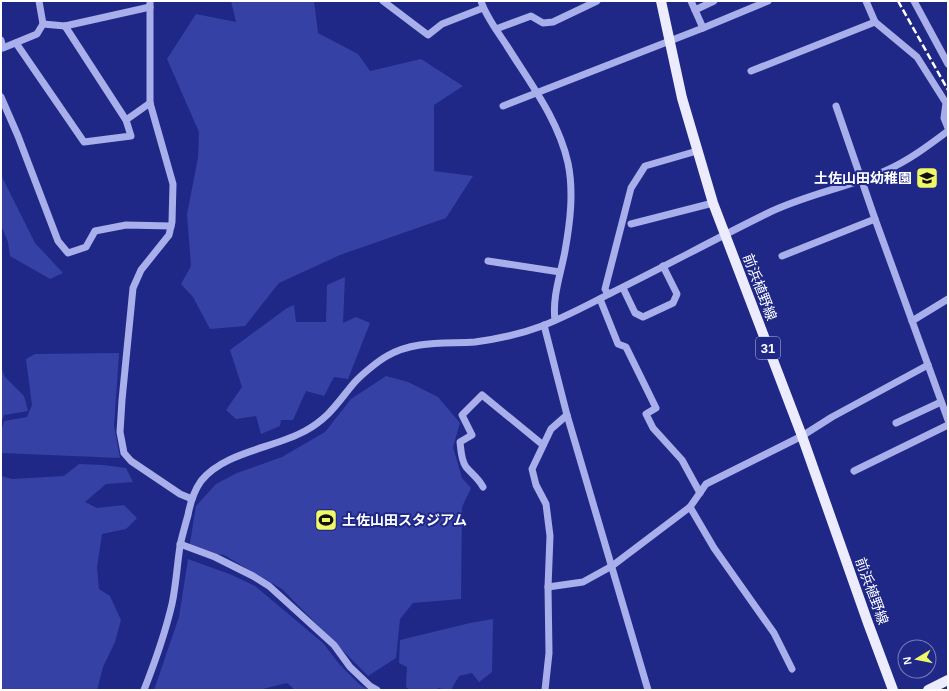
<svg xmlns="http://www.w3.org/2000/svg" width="949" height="691" viewBox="0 0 949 691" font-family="Helvetica,'Noto Sans JP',sans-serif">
<rect width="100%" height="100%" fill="#1f2886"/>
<!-- green -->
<g fill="#3641a5">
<polygon points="231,1 314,1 318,33 358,54 370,71 421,59 463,86 434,105 434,171 473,176 446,218 340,255 279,283 245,326 210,329 193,297 181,284 191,266 187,214 198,158 199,132 167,59 196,14 236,22"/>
<polygon points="1,175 35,243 63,273 50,279 10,256 8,242 1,225"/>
<polygon points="345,277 343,323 356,317 370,323 348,379 334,377 324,396 306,391 293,420 281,420 280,426 261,434 256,416 236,419 226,410 242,387 230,350 287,308 294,305 296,322 326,322 327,285"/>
<polygon points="119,353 114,426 120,458 1,453 1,432 4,421 27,417 32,405 26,359 35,354"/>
<polygon points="1,367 5,377 24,396 28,411 4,415 1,423"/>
<polygon points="386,376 408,382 438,397 460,423 453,447 462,478 471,488 462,507 461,599 413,603 400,619 396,658 368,676 282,589 224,555 189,549 196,506 216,484 237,473 282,457 325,432 351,399"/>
<polygon points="79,464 103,465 126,468 133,482 106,484 85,502 97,508 124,505 137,518 126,529 102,534 97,567 99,589 110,596 121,620 115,642 103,667 97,690 1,690 1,476 12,479 64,476"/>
<polygon points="188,559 232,575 255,586 323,643 340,665 360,685 369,690 295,690 287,683 259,690 154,690 179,617"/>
<polygon points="493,619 492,672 479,682 472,673 459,676 451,690 445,690 439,688 437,690 410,690 406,687 407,667 399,663 400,640 470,623"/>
</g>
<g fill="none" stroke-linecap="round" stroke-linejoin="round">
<!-- minor -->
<g stroke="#a8afea" stroke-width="7">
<polyline points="150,1 150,103 173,184 172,222 169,235 141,270 133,288 122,400 120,432 124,453 131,461 180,494 192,499"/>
<polyline points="383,1 428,35 442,24 483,8"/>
<path d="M481,1C486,17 498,32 507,46C530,83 558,119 568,163C574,192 570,223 565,251C561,273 552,297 555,320"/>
<polyline points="691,1 703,28"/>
<polyline points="866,1 875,22 917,57 946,103 944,118 948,128"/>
<polyline points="914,1 948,64"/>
<polyline points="695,10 714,1"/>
<polyline points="43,24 65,26 150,7"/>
<polyline points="496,29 531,16 543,23 553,22 597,1"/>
<polyline points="1,40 3,48 37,34 43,24 39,1"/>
<polyline points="16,43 84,142 131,136 126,120 65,26"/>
<polyline points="751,71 875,22"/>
<polyline points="1,97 18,136 58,241 68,253 86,247 95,231 126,225 171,226"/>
<polyline points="503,106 703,28 768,1"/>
<polyline points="836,106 875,219 948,420"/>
<polyline points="126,120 150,103"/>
<polyline points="631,224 713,203"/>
<polyline points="782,256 875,219"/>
<polyline points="488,261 560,272"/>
<polyline points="623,288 635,313 643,317 673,303 677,294 663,266"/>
<polyline points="608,294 605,289 631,188 645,166 697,151"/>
<polyline points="600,299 618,344 626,347 656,408 646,414 653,428 682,460 700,493"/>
<polyline points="912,321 948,299"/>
<polyline points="544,325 567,415 648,690"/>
<polyline points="896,423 941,402"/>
<polyline points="854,471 948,425"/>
<path d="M483,487C479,479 472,474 466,467C461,460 461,450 460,442L472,435L462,415L482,395L543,445"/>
<polyline points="690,507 714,548 774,633 792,669"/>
<polyline points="180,544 215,557 253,576 269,586 334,645 350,667 370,686 377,690"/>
<polyline points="548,587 583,582 612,566 690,507 706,484 802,436 832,417 928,365"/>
<path d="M144,690C155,662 165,634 172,604C176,585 177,566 180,546C182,536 185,526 188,515C190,504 194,491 201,481C224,452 274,448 305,431C330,417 337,403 354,383C361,375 378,361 387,356C414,340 446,344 475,342C498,339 521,334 542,326C565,317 588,305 609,294C662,268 713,240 766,214C804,195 846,188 885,171C908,161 928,146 948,131"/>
<polyline points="545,690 549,653 548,587 550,536 546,504 536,485 532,469 551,429 567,415"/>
</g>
<!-- major -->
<g stroke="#ececfe" stroke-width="10">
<polyline points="661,1 682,98 713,203 802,436 868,623 893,690"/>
<polyline points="928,690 948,680"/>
</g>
<!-- rail -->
<polyline stroke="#fff" stroke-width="2.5" stroke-dasharray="7 3" stroke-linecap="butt" points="898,1 948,90"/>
</g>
<!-- icons -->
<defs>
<g id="school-square" transform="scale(1.15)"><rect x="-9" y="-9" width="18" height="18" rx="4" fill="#f0f868" stroke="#1f2886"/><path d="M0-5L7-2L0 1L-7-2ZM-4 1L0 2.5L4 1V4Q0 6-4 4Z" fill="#111"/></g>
<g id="stadium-square" transform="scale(1.15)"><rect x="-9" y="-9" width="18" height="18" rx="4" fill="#f0f868" stroke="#1f2886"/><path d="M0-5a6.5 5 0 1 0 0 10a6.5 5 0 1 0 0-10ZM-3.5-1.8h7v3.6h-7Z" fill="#111"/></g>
</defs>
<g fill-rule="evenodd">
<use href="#school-square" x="927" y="178"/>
<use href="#stadium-square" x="326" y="520"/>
</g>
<g text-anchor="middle" stroke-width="4" stroke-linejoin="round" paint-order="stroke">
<!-- shield labels -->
<rect fill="#1f2886" stroke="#bcbedb" stroke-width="1" x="756" y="337" width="24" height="22" rx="3"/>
<g font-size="13" font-weight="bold" fill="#fff">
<text x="768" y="353">31</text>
</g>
<!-- poi labels -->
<g font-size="14" font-weight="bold" fill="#fff" stroke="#1f2886" text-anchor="end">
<text x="912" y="183">土佐山田幼稚園</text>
<text x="342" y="525" text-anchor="start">土佐山田スタジアム</text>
</g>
<!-- street labels -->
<g font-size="14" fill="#fff" stroke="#1f2886">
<text transform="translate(760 287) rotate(69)" y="5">前浜植野線</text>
<text transform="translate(872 591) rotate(70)" y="5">前浜植野線</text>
</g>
</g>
<!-- border -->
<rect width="949" height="691" fill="none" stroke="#ffffff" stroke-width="4"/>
<!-- north arrow -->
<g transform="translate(917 659) rotate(260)"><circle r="19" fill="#1f2886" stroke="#797eb6"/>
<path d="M0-3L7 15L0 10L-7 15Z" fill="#f0f868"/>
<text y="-6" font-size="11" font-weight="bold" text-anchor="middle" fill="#ffffff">N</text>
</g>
</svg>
